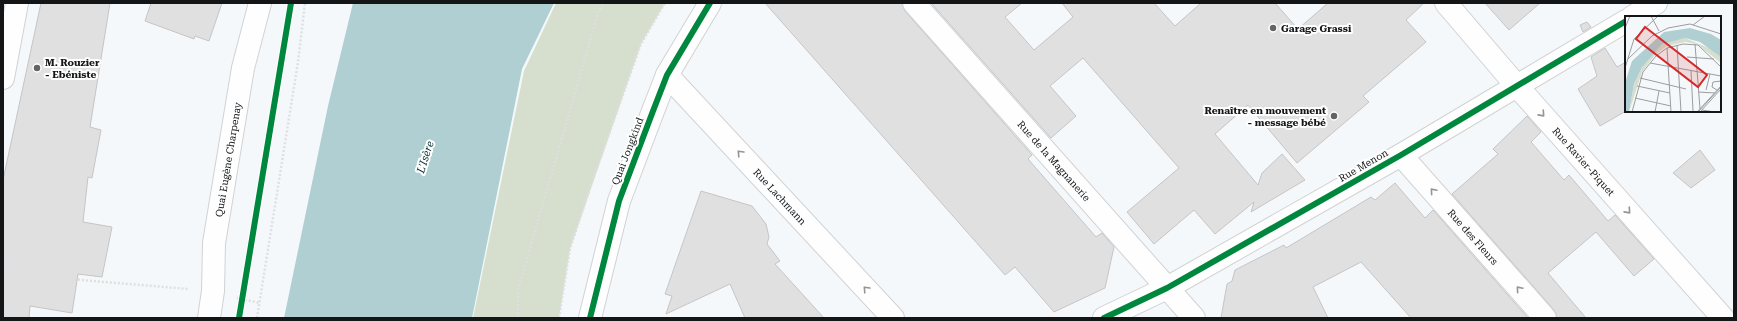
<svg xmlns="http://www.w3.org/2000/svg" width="1737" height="321" viewBox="0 0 1737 321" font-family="'Roboto Serif',serif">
<rect width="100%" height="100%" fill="#f5f8fa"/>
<!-- forest -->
<polygon fill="#d6decd" points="556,3 665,3 641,44 570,249 559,318 473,318 524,71"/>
<!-- water -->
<polygon fill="#afcfd2" points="353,3 554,3 522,69 472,318 284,318 328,106"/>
<!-- building -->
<g fill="#e0e0e1" stroke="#c5c5c6">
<polygon points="41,3 110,3 90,127 101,130 92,178 88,177 83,222 112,227 102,277 78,274 72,313 30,306 29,318 3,318 3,180"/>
<polygon points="151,3 222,3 209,41 195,36 194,39 145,21"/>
<polygon points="765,3 902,3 905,11 1032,155 1028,159 1096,237 1102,233 1114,247 1105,288 1054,312 1015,267 1005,275"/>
<polygon points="931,3 1022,3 1005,17 1034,50 1073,17 1062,3 1154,3 1175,26 1201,3 1275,3 1298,29 1328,3 1424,3 1406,20 1426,42 1363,96 1369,102 1297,163 1248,105 1215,134 1258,185 1262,173 1282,154 1305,180 1251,212 1254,202 1215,234 1194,210 1154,244 1127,212 1179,168 1083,58 1050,86 1076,116 1051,138"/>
<polygon points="1485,3 1540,3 1509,30"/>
<polygon points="1587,22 1591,27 1583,32 1580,25"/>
<polygon points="1605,48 1617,67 1626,62 1626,111 1600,126 1578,89 1597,76 1591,57"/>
<polygon points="1527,116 1541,132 1531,142 1564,180 1569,175 1608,221 1615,215 1654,259 1634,276 1596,232 1548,273 1586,318 1557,318 1554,310 1452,194 1498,154 1493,149"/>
<polygon points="1700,150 1715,170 1691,188 1673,173"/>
<polygon points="1395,183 1425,218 1433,210 1528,318 1411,318 1361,262 1313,287 1328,318 1221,318 1227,284 1232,281 1235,270 1284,245 1286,248 1371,197 1375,200"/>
<polygon points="701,191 752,206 766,224 769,237 767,244 780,261 775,264 824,318 745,318 730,284 666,314 672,296 665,294"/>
</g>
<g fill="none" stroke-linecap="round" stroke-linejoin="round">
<!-- street casing -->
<g stroke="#d0d2d4" stroke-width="24">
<g id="street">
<path id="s1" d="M914,3L1194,318"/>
<path id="s2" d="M1446,3L1516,85L1723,318"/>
<polyline points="1632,17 1656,3"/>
<path id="s3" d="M667,75L893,318"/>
<path id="s4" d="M1401,155L1545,318"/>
<polyline points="590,318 619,201 653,111 667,75 710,3"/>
<polyline points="1104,318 1167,288 1401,155 1626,21"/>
</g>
</g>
<!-- secondary casing -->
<g stroke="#d0d2d4" stroke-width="24">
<g id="secondary">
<polyline points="3,78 17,3"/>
<path id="s5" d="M209,318L213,291L214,243L243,68L260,3"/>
</g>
</g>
<!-- path -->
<g stroke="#dedfe0" stroke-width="2.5" stroke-dasharray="2 2" stroke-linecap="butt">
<polyline points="3,267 81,280 188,289"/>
<polyline points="237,298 260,303"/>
<polyline points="257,318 298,62 305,3"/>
<polyline points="518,318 518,290 598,13 604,3"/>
<polyline points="559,318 570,249 592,182 641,44 665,3"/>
</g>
<!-- street -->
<use href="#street" stroke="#fefefe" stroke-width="22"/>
<!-- secondary -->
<use href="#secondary" stroke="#fefefe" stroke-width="22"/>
<!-- cycleway casing -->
<g stroke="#fff" stroke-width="8">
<g id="cycleway">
<polyline points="239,318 291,3"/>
<polyline points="590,318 619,201 653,111 667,75 710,3"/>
<polyline points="1104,318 1167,288 1401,155 1626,21"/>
</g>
</g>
<!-- cycleway -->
<use href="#cycleway" stroke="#00873e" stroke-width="6"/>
</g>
<!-- one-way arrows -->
<defs><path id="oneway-chevron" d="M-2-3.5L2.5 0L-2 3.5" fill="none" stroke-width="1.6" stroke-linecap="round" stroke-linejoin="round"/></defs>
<g stroke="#949596">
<use href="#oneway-chevron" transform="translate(1542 114) rotate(48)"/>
<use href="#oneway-chevron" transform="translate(740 153) rotate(-133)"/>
<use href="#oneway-chevron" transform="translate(1433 191) rotate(-131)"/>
<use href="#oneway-chevron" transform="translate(1628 211) rotate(48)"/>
<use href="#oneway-chevron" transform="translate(866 289) rotate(-133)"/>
<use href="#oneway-chevron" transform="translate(1519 289) rotate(-131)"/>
</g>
<!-- markers -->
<g fill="#626466" stroke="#fff" stroke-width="1.5">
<circle cx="1273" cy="28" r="4"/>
<circle cx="37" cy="68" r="4"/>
<circle cx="1334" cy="116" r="4"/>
</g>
<g text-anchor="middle" stroke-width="4" stroke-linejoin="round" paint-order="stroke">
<!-- poi labels -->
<g font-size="10" font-weight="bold" fill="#131517" stroke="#fff" text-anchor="start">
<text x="1281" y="32">Garage Grassi</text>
<text x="45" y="66">M. Rouzier<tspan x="45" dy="12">- Ebéniste</tspan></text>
<text x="1326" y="114" text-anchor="end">Renaître en mouvement<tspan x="1326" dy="12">- message bébé</tspan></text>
</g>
<!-- street labels -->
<g font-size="10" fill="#131517" stroke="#fff">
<text transform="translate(627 151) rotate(-69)" y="4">Quai Jongkind</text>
<text dy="4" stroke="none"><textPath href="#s5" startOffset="160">Quai Eugène Charpenay</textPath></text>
<text dy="4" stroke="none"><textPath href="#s1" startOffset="211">Rue de la Magnanerie</textPath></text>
<text dy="4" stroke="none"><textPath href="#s2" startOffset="210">Rue Ravier-Piquet</textPath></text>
<text transform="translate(1363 165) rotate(-30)" y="4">Rue Menon</text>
<text dy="4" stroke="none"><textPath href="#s3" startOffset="166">Rue Lachmann</textPath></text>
<text dy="4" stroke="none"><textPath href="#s4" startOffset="109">Rue des Fleurs</textPath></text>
</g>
<!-- water labels -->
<g font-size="11" font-style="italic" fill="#063235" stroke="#fff">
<text transform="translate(425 157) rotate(-72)" y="4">L'Isère</text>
</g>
</g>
<!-- overview -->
<g transform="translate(1625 16)">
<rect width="96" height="96" fill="#f5f8fa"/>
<path d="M60,22L86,33L96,41V47L72,28L60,26L42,30L30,39L17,56L4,96L9,68L20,45L37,28L46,24Z" fill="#d6decd"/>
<path d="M65,12L86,18L96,24V41L75,26L60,22L37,28L17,51L9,68L4,96H0V67L7,45L39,16Z" fill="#afcfd2"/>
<path fill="none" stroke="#9b9d9f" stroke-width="1" d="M26,0L34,15M68,9L80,0M0,12L5,0M70,28L75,93M52,29L56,96M42,32L46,96M62,41L89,43M3,43L27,20L43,12L65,8L96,18M25,47L96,60M0,52L9,23L33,0M66,55L68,95M15,62L61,73M12,70L45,77M81,74L85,58M92,74L87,71L88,66L96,65M73,76L90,77M10,82L46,90M77,94L90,96M7,96L18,56L31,40L42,32L58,28L73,29L96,51M30,96L34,75M59,96H72L96,70M73,96L96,71M75,96L96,73"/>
<path fill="#d62828" fill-opacity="0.15" stroke="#d62828" stroke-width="2" d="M20,11L82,59L73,71L11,23Z"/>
<rect width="96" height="96" fill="none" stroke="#131517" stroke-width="2"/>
</g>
<!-- border -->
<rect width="1737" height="321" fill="none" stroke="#131517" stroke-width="8"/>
</svg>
